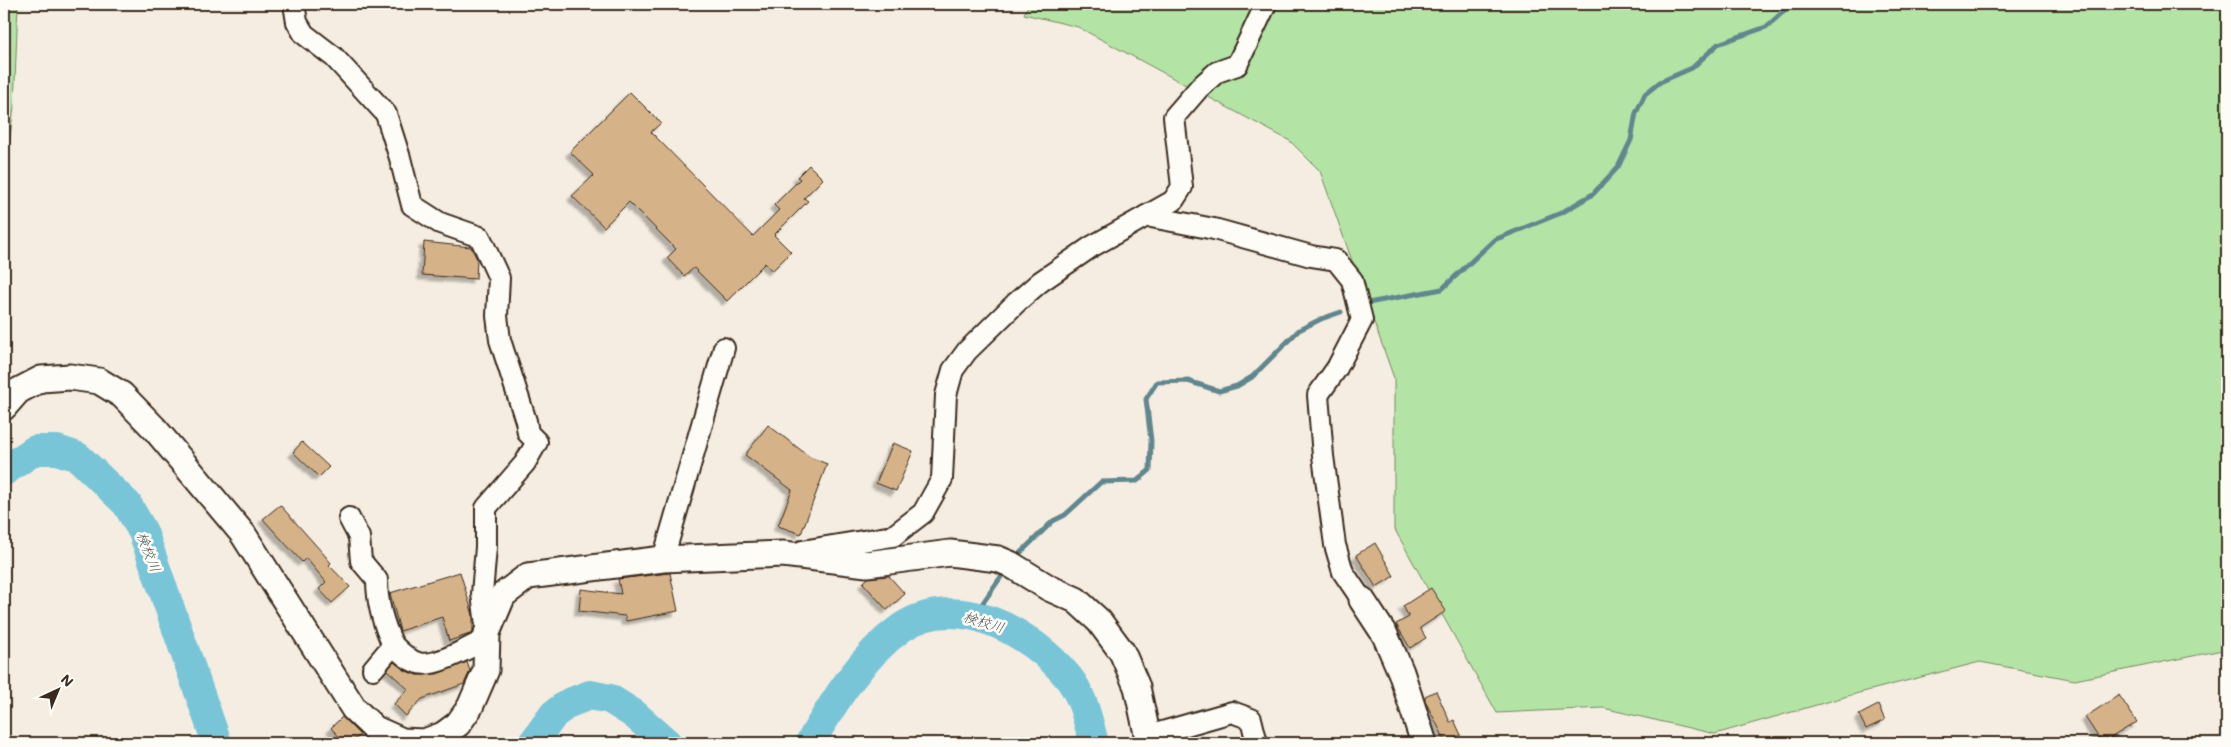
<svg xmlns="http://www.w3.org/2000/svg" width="2231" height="747" viewBox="0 0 2231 747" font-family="Mali,'Klee One',sans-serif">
<defs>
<filter id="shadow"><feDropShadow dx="-4.5" dy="4.5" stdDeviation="1" flood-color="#0004"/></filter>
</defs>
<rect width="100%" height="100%" fill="#f5ede1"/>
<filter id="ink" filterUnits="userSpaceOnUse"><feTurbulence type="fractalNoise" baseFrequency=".02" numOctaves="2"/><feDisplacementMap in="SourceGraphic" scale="10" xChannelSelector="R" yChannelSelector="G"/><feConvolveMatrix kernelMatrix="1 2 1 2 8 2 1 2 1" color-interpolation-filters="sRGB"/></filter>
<g filter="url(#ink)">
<!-- green -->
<g fill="#b3e4a5" stroke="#778762">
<polygon points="4,4 18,4 14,107 4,181"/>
<polygon points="1029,4 2227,4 2227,649 2075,680 1980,662 1855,694 1715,734 1603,708 1497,713 1394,528 1394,378 1320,171 1290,141 1078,27 1024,14"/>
</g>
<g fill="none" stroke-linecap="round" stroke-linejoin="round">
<!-- stream -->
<g stroke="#60878e" stroke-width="5">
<polyline points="1368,303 1442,289 1494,240 1561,213 1593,194 1618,167 1631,140 1636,113 1645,94 1660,82 1692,68 1718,44 1766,27 1792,4"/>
<polyline points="1015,558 1053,521 1065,515 1101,482 1137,481 1150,470 1151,441 1146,399 1157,382 1188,381 1219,391 1237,386 1252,377 1299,330 1321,319 1341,312"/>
<polyline points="977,617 980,607 1005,571"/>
</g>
<!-- river -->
<g stroke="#79c5d8" stroke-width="30">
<polyline points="4,471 35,450 57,450 78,457 127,504 143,532 217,743"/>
<polyline points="533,743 554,714 569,703 590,695 610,699 634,714 667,743"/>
<path d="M810,743C834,701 861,657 901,628C957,590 1031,632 1068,677C1083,695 1088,721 1094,743"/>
</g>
</g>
<!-- building -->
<g fill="#d5b287" stroke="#3b2a1e" filter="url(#shadow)">
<polygon points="630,92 661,123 651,132 753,236 779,210 774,205 800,179 797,177 809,165 823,179 804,198 808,201 774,235 791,252 772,271 765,263 727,301 694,268 684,276 667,258 676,249 629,202 604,227 572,196 594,175 570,152"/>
<polygon points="424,242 471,247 477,259 476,279 422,275"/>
<polygon points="768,425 810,457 827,464 801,534 778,526 792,490 745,455"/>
<polygon points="302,442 329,467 319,477 293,452"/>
<polygon points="893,443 913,451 896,491 876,483"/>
<polygon points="280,505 321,551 331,563 329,565 350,587 332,603 319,589 326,582 306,558 302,562 263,519"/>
<polygon points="1375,543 1394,576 1376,587 1356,555"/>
<polygon points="460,572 473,615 473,633 449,641 442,617 400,631 390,593"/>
<polygon points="670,573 678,611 626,621 625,616 579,611 581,589 621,594 618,579"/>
<polygon points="889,576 905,594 887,610 863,583 868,578"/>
<polygon points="1431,588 1446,611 1420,628 1426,638 1410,648 1396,624 1409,617 1403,606"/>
<polygon points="394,662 406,671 417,675 437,674 467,662 470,671 464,684 422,699 406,716 394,704 408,689 387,670"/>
<polygon points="1436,691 1450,722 1454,720 1461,735 1446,742 1425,701 1425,696"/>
<polygon points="2119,695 2137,722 2102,743 2085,717"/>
<polygon points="1878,705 1885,720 1866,729 1859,715"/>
<polygon points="342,717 360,735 351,743 345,743 331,728"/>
</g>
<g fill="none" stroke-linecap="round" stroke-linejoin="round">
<!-- minor casing -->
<g stroke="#3b2a1e" stroke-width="24">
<g id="minor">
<polyline points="294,4 297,22 304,34 334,57 386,114 400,158 412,205 440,223 480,237 499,278 497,316 500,340 526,421 528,433 537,442 525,463 486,508 486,547 482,594 487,633"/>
<polyline points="1146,216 1214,229 1311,256 1336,260 1352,280 1362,320 1337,368 1318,395 1323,456 1335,545 1343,572 1362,600"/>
<path d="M349,518L359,537L361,561L377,580C377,603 383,624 393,645"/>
<polyline points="802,551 893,536 923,513 942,479 946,395 953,370 967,351 1017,302 1040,282 1091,247 1173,201 1182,187 1174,117 1199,88 1217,72 1237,65 1266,4"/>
<polyline points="663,559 724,348"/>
<path d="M373,669L393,645C400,652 408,660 418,663C436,668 471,646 487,639"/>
<polyline points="1148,736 1232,712 1251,719 1257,743"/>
</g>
</g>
<!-- tertiary casing -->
<g stroke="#3b2a1e" stroke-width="29">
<g id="tertiary">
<polyline points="4,407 18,391 41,379 70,377 99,381 122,395 155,429 243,534 354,709 375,729 402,741 424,742 443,735 458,724 470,707 486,670 487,633 503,595 528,576 663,559 783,554 867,564 950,553 998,559 1010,564 1049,588 1076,600 1099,621 1122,652 1137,687 1149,743"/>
<polyline points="1362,600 1385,635 1401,672 1424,743"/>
</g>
</g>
<!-- minor -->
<use href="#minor" stroke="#fdfcf7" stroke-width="20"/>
<!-- tertiary -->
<use href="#tertiary" stroke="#fdfcf7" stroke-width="25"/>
</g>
</g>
<g text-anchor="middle" stroke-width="5" stroke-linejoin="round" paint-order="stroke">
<!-- water labels -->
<g font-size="14" font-style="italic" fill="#4e5856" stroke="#fdfcf7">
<text transform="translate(149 552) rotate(69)" y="5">検校川</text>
<text transform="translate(984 622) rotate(17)" y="5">検校川</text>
</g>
</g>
<!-- margin -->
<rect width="2231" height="747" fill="none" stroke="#fdfcf7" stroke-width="20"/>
<rect x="10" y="10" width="2211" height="727" fill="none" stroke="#3b2a1e" stroke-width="2" filter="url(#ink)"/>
<!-- north arrow -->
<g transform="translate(58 690) rotate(44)" stroke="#fdfcf7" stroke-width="4" paint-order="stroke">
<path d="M0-4L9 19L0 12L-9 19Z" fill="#3b2a1e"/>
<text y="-8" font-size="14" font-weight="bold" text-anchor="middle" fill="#3b2a1e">N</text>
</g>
</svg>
